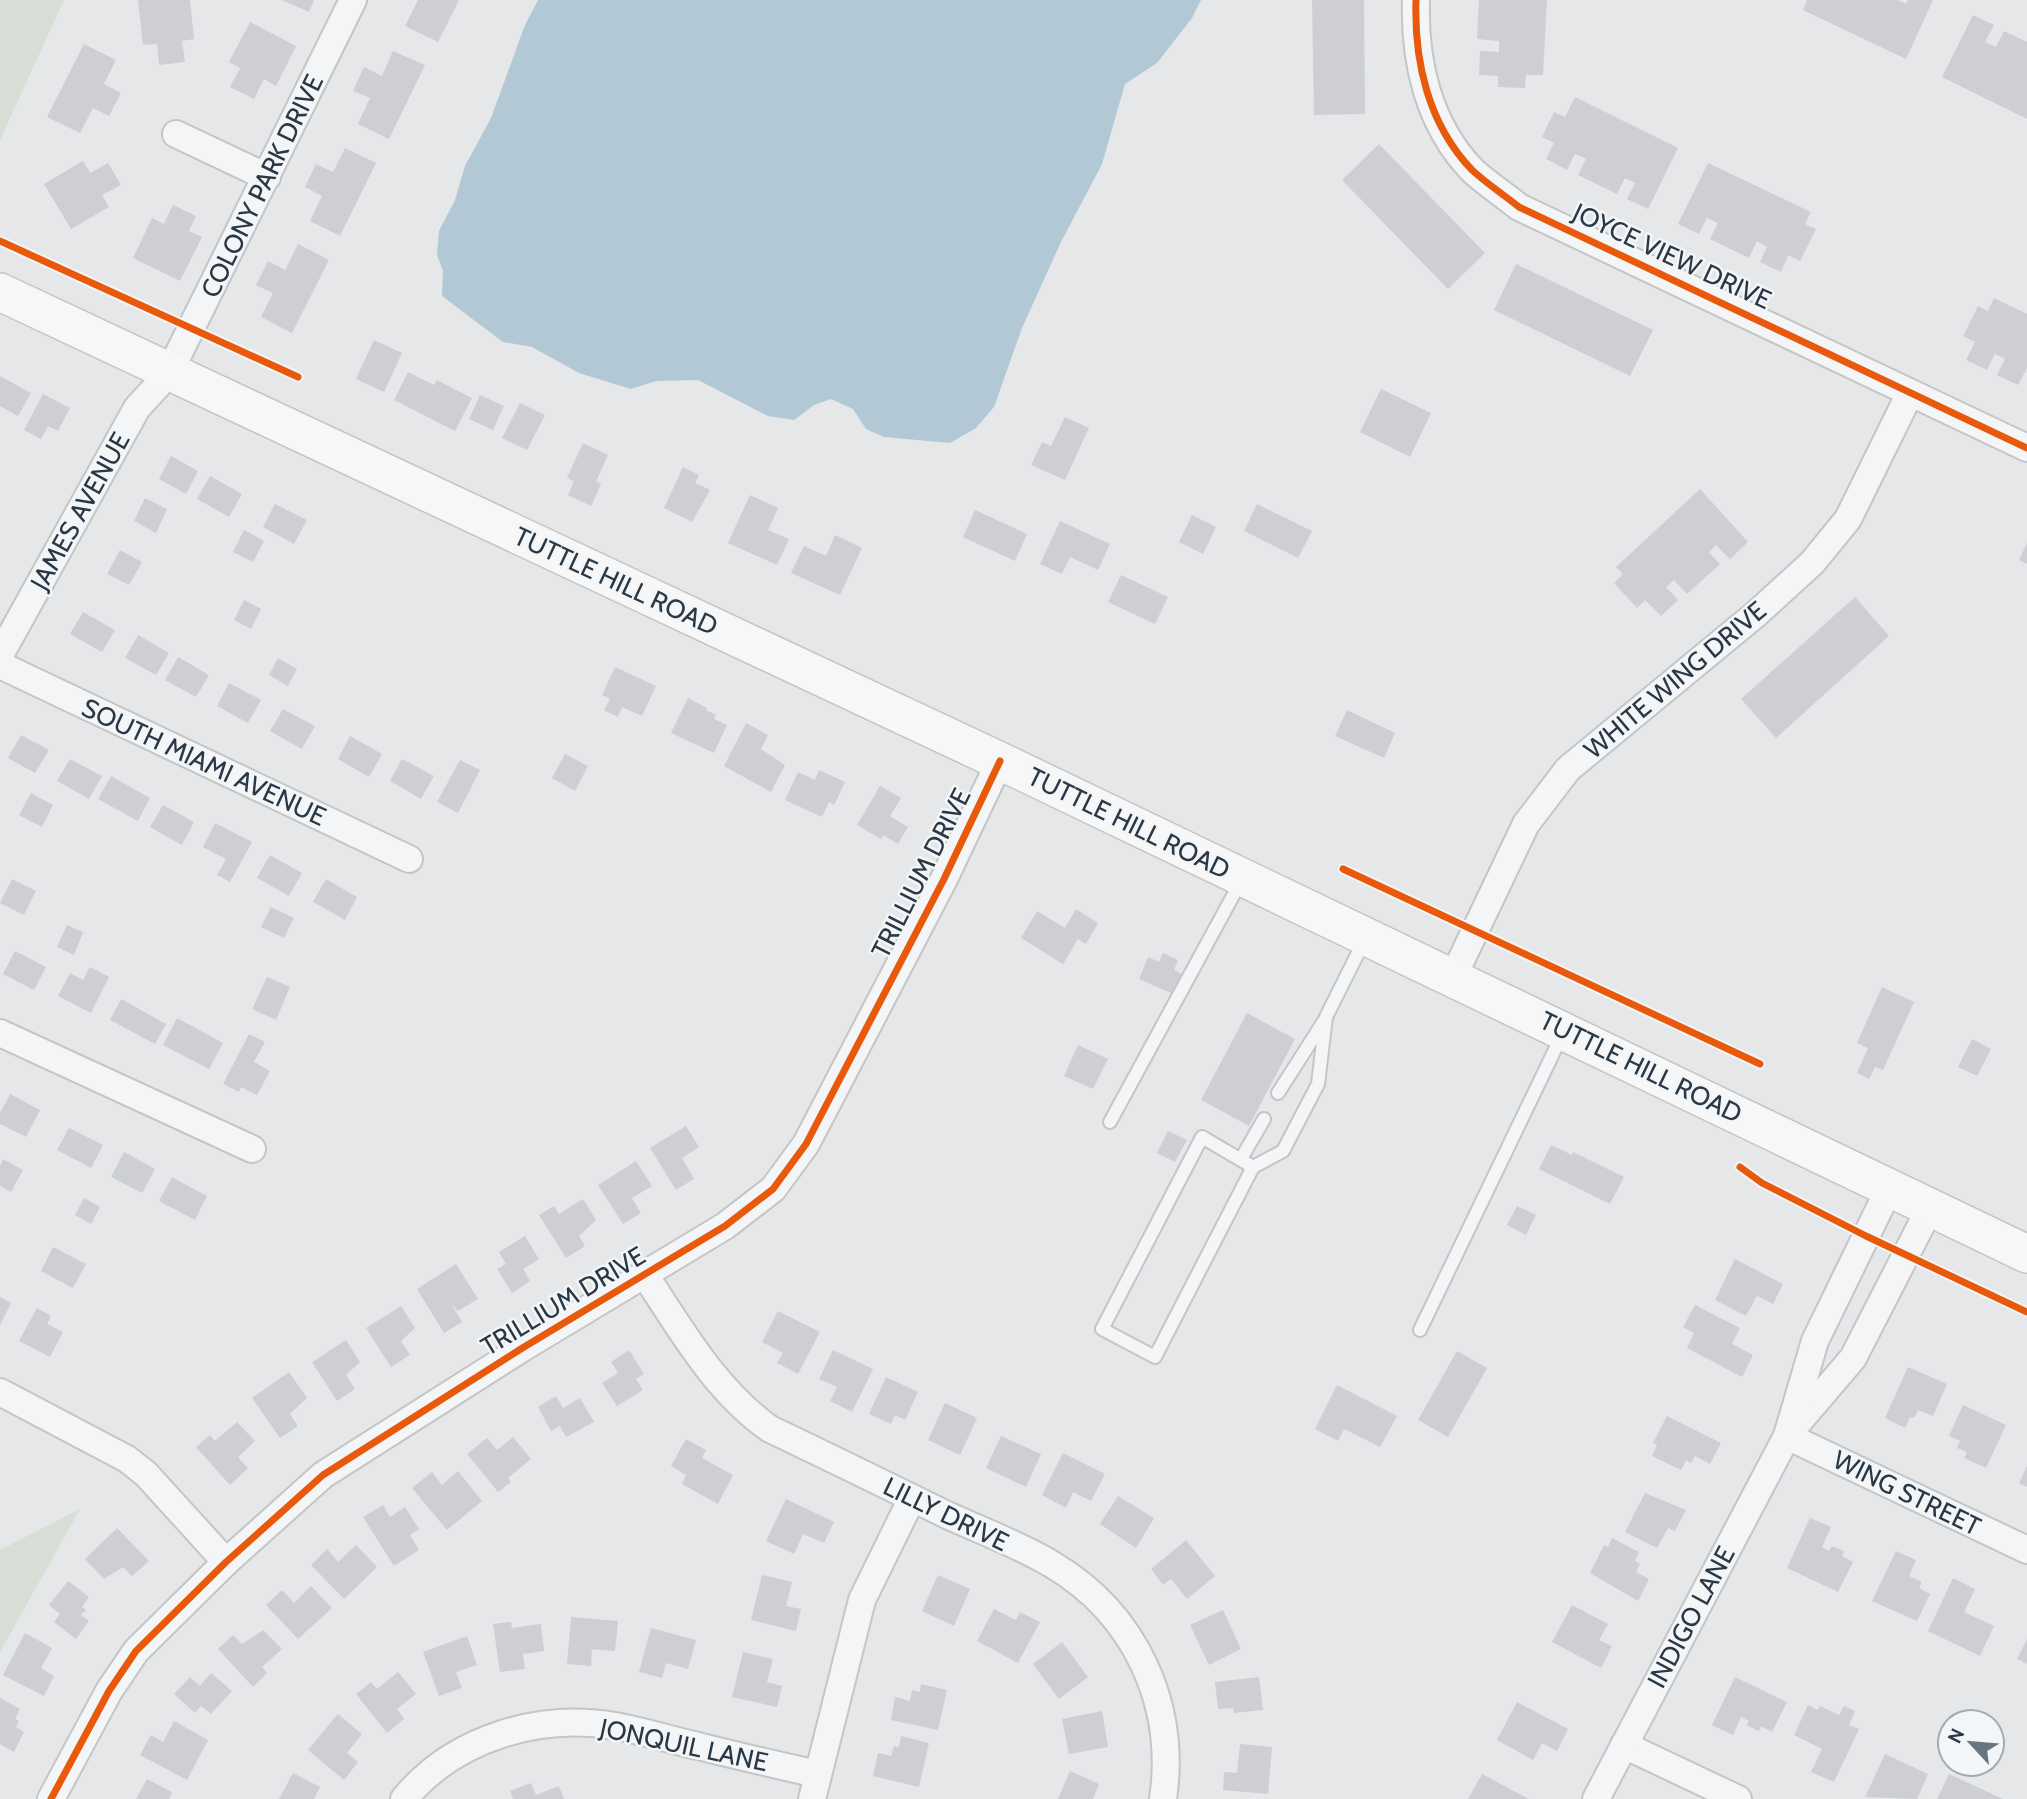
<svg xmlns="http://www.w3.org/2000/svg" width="2027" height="1799" viewBox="0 0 2027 1799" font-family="Cabin,sans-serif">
<rect width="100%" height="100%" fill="#e5e7e9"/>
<!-- green -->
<g fill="#d6ded5">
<polygon points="0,0 64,0 0,140"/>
<polygon points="80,1509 0,1652 0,1550"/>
</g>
<!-- water -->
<polygon fill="#b3c8d5" points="538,0 1201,0 1192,18 1157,63 1125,84 1102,164 1061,242 1022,328 994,407 976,428 950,443 884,437 866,429 853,409 831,399 814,405 794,420 768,416 698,380 656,381 631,389 579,373 532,347 503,342 442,296 443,271 437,255 439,231 455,200 465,166 491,118 525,25"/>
<!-- building -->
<g fill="#cdcfd2">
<polygon points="138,0 190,0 194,39 182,41 185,62 159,65 157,44 143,45"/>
<polygon points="282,0 314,0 309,12"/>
<polygon points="418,0 459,0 438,42 405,26"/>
<polygon points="1312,0 1364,0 1365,114 1314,115"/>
<polygon points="1479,0 1547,0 1543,75 1526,75 1525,88 1498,87 1498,76 1479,75 1480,51 1499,52 1499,41 1477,39"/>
<polygon points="1807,0 1898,0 1906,4 1908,0 1933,0 1906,59 1803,10"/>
<polygon points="1973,15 1994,25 1985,42 1996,47 2004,31 2027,42 2027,119 1942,77"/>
<polygon points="250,22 296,46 276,86 264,79 254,99 230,87 240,68 229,62"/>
<polygon points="84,44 116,60 104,84 121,93 109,116 93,108 80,133 47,117"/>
<polygon points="393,51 425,65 389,139 358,124 370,98 353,91 364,67 382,76"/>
<polygon points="1575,97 1678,148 1648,209 1627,199 1635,183 1625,178 1617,194 1578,175 1586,159 1575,154 1567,170 1546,159 1554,143 1542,137 1554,112 1565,117"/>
<polygon points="1379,144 1485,253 1448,289 1342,180"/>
<polygon points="345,148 376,163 340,236 310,221 322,196 305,187 316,164 333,172"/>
<polygon points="83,161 90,173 108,163 121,185 102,195 109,207 71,229 44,184"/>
<polygon points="1708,163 1811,212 1805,224 1816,229 1800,261 1788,255 1781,272 1760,262 1767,247 1757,241 1749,258 1710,239 1718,223 1707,218 1699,234 1678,224"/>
<polygon points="173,205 196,216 189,231 202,237 180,281 133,258 152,218 164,224"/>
<polygon points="298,244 329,260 292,333 261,317 273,293 256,285 268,261 285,270"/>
<polygon points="1516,264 1653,330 1630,376 1494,310"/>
<polygon points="1994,298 2027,314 2027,368 2018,385 1997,375 2005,359 1995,354 1987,370 1966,360 1975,342 1963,336 1978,306 1988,311"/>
<polygon points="374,340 402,353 384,392 356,379"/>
<polygon points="408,372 434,385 437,380 472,398 455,431 394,400"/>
<polygon points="0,376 31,393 18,416 0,406"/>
<polygon points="1381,389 1431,413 1410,457 1360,432"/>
<polygon points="43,394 70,408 58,431 48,426 41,439 24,430"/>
<polygon points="480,395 504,406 493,430 469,419"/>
<polygon points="520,403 545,415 527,450 502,438"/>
<polygon points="1065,417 1089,428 1065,480 1031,465 1042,442 1051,446"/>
<polygon points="583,443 608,455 596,481 601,484 591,506 568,495 574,481 567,478"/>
<polygon points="171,456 198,471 186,494 159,479"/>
<polygon points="683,467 699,475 695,483 710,490 692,522 664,508"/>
<polygon points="210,476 242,494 229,517 197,499"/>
<polygon points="1700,489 1748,542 1730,559 1716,545 1709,552 1720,564 1687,594 1674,580 1666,587 1678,600 1661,616 1645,600 1637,608 1614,583 1623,574 1616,567"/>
<polygon points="750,495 778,508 768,530 789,539 777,565 728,543"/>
<polygon points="145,498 167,509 156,533 134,521"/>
<polygon points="275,504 307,520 294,544 263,527"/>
<polygon points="1257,504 1312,531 1298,558 1244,531"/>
<polygon points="975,510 1027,534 1015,561 963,537"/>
<polygon points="1192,515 1216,527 1203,554 1179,542"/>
<polygon points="1060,521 1110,544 1098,570 1070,557 1062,574 1040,564"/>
<polygon points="244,530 264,541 253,562 233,552"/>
<polygon points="835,535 862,548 840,595 791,573 804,546 826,556"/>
<polygon points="2027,543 2027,564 2019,560"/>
<polygon points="120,550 142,562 129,585 107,574"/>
<polygon points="1121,575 1168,597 1155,624 1108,602"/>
<polygon points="1855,597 1889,636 1776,738 1741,699"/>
<polygon points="244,600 261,609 251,629 234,620"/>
<polygon points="83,612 115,630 102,652 70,634"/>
<polygon points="138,635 169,653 156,675 125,658"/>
<polygon points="178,657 209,675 196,697 165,680"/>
<polygon points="278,658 297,669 288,686 269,675"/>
<polygon points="615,667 656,686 642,716 622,707 618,717 604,710 610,699 602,695"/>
<polygon points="229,683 261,700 248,723 217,706"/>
<polygon points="688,698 707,708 706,710 716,715 714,719 727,725 714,753 671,733"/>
<polygon points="283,709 315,726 302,749 270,731"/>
<polygon points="1347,710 1395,733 1384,758 1335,736"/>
<polygon points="746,723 768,735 761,749 785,765 771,792 724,766"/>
<polygon points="21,735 49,750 35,773 8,758"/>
<polygon points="350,736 382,754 369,777 338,759"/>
<polygon points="565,754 588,766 575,791 552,778"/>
<polygon points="70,759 102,776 89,799 57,781"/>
<polygon points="402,759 434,776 421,799 390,781"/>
<polygon points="460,760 480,770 458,813 437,802"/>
<polygon points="819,770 845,782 834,805 829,802 822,817 785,800 798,772 815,780"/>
<polygon points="111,776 150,798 138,821 98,799"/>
<polygon points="880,786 901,798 890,816 908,827 898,844 883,835 881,839 857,825"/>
<polygon points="31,793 53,805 42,827 19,815"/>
<polygon points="163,805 194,822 182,845 150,827"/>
<polygon points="215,823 252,842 230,882 217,875 226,859 203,847"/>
<polygon points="270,855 302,873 289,896 257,878"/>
<polygon points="12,879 36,891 24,915 0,903"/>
<polygon points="326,879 357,897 345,920 313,902"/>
<polygon points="271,907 294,918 284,938 261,927"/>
<polygon points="1076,909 1098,923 1086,944 1078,939 1063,964 1021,938 1037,911 1065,928"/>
<polygon points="67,925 83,932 74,955 57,947"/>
<polygon points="15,951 46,967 34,990 3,974"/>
<polygon points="1163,953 1178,960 1174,970 1182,974 1173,994 1139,979 1148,957 1159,962"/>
<polygon points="90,967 109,977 91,1013 58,996 70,973 83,980"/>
<polygon points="267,977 290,987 276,1020 252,1009"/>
<polygon points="1882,987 1914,1002 1883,1070 1875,1067 1869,1079 1857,1073 1868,1048 1857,1043"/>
<polygon points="121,999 166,1024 155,1044 110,1020"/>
<polygon points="1247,1013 1295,1039 1249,1126 1201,1100"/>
<polygon points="177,1018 223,1043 209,1069 163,1045"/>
<polygon points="249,1034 265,1042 254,1062 270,1071 257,1095 241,1087 239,1092 223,1084"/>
<polygon points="1972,1039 1991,1049 1977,1076 1958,1067"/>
<polygon points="1078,1045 1108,1059 1093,1089 1064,1076"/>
<polygon points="10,1094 40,1110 26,1137 0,1124 0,1113"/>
<polygon points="686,1126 699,1147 682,1158 694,1179 676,1190 650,1148"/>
<polygon points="69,1128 103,1145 91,1168 57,1150"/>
<polygon points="1168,1131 1187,1140 1175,1162 1157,1153"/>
<polygon points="1551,1145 1572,1155 1573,1152 1624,1177 1610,1204 1539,1169"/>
<polygon points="124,1152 155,1169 142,1193 111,1177"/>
<polygon points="3,1159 23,1170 11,1192 0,1186 0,1166"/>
<polygon points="636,1161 652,1186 632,1198 641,1213 623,1224 598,1185"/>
<polygon points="172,1177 207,1196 195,1220 159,1201"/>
<polygon points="84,1198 100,1207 91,1224 75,1215"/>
<polygon points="583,1199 596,1220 579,1236 585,1246 566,1258 539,1215 554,1206 559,1214"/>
<polygon points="1517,1206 1536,1215 1526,1235 1507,1225"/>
<polygon points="525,1236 539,1259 523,1269 530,1281 512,1293 497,1269 506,1264 499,1252"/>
<polygon points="53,1247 86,1264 73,1288 41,1271"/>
<polygon points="1735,1259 1783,1284 1773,1304 1757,1296 1746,1316 1715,1300"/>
<polygon points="456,1264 478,1299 458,1311 452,1305 462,1322 444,1333 417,1289"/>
<polygon points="0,1297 11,1303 0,1325"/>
<polygon points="1695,1305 1740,1328 1732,1344 1753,1355 1742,1377 1687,1348 1694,1333 1683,1327"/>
<polygon points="401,1306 415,1328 401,1341 410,1355 391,1367 366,1328"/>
<polygon points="37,1308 51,1316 47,1324 63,1332 50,1357 19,1341"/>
<polygon points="778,1311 820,1332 798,1374 777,1363 783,1353 762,1342"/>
<polygon points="346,1340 360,1362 346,1375 355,1389 337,1401 312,1362"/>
<polygon points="629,1350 644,1374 636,1379 643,1390 617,1406 602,1383 618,1373 611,1362"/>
<polygon points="833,1350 873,1369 852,1412 830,1401 837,1387 819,1379"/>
<polygon points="1457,1351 1487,1368 1448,1437 1418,1420"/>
<polygon points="1908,1367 1947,1384 1933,1416 1918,1410 1914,1418 1910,1417 1905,1428 1885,1418"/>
<polygon points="289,1372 307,1398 290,1414 298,1426 280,1438 252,1398"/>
<polygon points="886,1377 918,1392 905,1420 895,1415 891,1424 869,1414"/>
<polygon points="1337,1385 1397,1416 1380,1447 1344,1429 1338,1441 1315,1429"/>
<polygon points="556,1396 563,1408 580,1398 594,1422 566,1437 560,1426 551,1431 538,1407"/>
<polygon points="945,1403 977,1418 960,1455 928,1440"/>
<polygon points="1963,1405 2006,1425 1986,1468 1964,1458 1967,1452 1957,1448 1960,1441 1949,1436"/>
<polygon points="1667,1416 1721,1443 1710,1464 1695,1456 1691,1463 1686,1460 1681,1470 1652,1456 1657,1445 1653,1443"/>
<polygon points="237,1422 255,1441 238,1457 248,1468 230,1485 196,1447 210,1435 215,1441"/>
<polygon points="1001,1436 1041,1454 1026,1487 986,1468"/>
<polygon points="513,1437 531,1459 508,1478 511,1482 498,1492 467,1454 487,1438 497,1450"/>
<polygon points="686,1439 706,1450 702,1458 733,1475 718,1504 682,1484 686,1475 671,1466"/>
<polygon points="1063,1453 1105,1474 1091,1501 1073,1492 1066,1508 1042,1495"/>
<polygon points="2027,1466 2027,1487 2019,1483"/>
<polygon points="458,1471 482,1501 447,1530 412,1488 432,1472 442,1485"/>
<polygon points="1645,1493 1686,1510 1675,1531 1668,1528 1657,1548 1625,1532"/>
<polygon points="1118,1496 1154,1518 1136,1548 1100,1524"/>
<polygon points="786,1499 834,1522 824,1543 803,1534 794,1554 766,1541"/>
<polygon points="383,1505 390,1517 405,1507 419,1529 410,1535 419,1550 394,1566 363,1517"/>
<polygon points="1810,1518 1831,1527 1822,1547 1829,1551 1832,1546 1844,1551 1842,1556 1853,1562 1838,1592 1787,1568"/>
<polygon points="117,1528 149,1561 132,1576 123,1567 104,1579 85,1559"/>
<polygon points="1612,1538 1639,1552 1635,1561 1640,1564 1636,1572 1649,1579 1638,1601 1590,1573 1604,1545 1608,1547"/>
<polygon points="1186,1540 1215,1576 1187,1599 1171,1579 1163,1585 1151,1569"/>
<polygon points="356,1545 377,1567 344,1599 311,1565 327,1549 338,1562"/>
<polygon points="1896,1551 1916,1560 1909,1576 1922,1582 1919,1588 1930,1594 1917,1621 1872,1601"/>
<polygon points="762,1575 792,1582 786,1606 801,1609 796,1631 751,1620"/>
<polygon points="938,1575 970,1589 954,1626 922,1611"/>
<polygon points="1953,1578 1975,1589 1964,1612 1994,1626 1980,1656 1928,1631"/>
<polygon points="68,1581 89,1597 82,1607 86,1610 81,1615 89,1621 76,1639 54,1622 60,1614 49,1605"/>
<polygon points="311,1586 332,1608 298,1639 266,1605 282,1590 294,1603"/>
<polygon points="1572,1605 1608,1624 1599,1640 1612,1646 1601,1668 1552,1642"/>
<polygon points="994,1609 1016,1620 1020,1612 1040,1622 1018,1663 977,1641"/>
<polygon points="1223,1610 1241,1649 1209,1665 1190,1625"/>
<polygon points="571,1617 618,1621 615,1651 592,1649 591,1666 567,1664"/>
<polygon points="511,1622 512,1628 541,1624 544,1651 523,1654 525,1669 500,1672 493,1624"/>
<polygon points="651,1628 696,1640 688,1669 666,1663 662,1678 639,1672"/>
<polygon points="263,1630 282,1649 262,1667 267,1673 253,1687 218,1649 233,1635 242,1644"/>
<polygon points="25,1633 52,1648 41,1668 54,1676 44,1696 3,1675"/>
<polygon points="467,1636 477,1665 456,1672 462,1688 439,1696 423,1652"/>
<polygon points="2027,1639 2027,1664 2017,1659"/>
<polygon points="1062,1642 1088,1677 1059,1699 1033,1664"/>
<polygon points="743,1652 773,1659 767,1682 782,1686 777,1707 732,1697"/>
<polygon points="398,1672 416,1694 397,1709 404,1719 387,1733 356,1694 371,1682 377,1689"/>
<polygon points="211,1673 232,1691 211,1714 201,1706 195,1713 174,1694 190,1677 200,1686"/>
<polygon points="1259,1677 1263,1710 1234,1713 1233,1708 1218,1709 1215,1682"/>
<polygon points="1735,1677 1787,1702 1772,1732 1761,1726 1759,1731 1746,1725 1749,1721 1741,1717 1733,1735 1712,1725"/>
<polygon points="921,1684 947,1690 938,1730 891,1720 895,1697 910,1701 912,1690 920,1692"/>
<polygon points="0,1698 20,1709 15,1719 19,1721 16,1727 24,1732 14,1752 0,1744"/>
<polygon points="1517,1702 1568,1729 1557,1751 1542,1743 1533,1760 1497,1740"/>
<polygon points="1808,1705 1818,1710 1820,1706 1839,1715 1844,1706 1855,1711 1849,1725 1859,1729 1834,1782 1811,1772 1822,1749 1794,1735"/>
<polygon points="1102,1711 1108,1747 1069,1754 1062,1719"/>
<polygon points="338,1714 362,1734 347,1753 358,1762 344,1780 308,1750"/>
<polygon points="174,1721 208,1740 187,1780 140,1755 151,1735 163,1742"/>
<polygon points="901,1736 929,1743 919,1787 873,1776 878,1753 891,1756 894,1746 899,1747"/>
<polygon points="1240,1744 1272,1747 1268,1794 1223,1790 1224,1772 1237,1773"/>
<polygon points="1885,1754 1928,1774 1917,1799 1865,1797"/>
<polygon points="1070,1771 1099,1784 1093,1799 1058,1799"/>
<polygon points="293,1773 320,1787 314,1799 279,1799"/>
<polygon points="1482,1774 1529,1799 1468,1799"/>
<polygon points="1949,1774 2003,1799 1937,1799"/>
<polygon points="147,1779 172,1792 169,1799 136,1799"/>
<polygon points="531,1783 536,1795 559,1786 564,1799 513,1799 510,1791"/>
</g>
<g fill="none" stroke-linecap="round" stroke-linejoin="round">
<!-- service casing -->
<g stroke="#c3c5c7" stroke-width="16">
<g id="service">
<polyline points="1278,1093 1324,1021"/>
<polyline points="1110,1122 1241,881"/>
<polyline points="1241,1159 1264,1119"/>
<polyline points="1253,1167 1202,1137 1102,1329 1155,1357 1253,1167 1283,1151 1318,1084 1326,1017 1365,939"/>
<polyline points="1420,1330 1563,1033"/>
</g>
</g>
<!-- minor casing -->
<g stroke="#c3c5c7" stroke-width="30">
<g id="minor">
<path d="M1416,0C1414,61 1428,124 1472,170C1486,183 1504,195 1519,207L2027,448"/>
<polyline points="176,134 267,177"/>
<polyline points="0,655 137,408 169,373 353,0"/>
<polyline points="0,665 409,859"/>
<polyline points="1453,977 1526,824 1568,769 1756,614 1812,563 1848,519 1910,393"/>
<polyline points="0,1033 252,1149"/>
<path d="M645,1275C682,1331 715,1390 770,1429C829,1457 888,1486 947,1515C982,1531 1020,1545 1053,1565C1135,1614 1177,1704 1163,1799"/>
<polyline points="0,1392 127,1459 146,1474 226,1562"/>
<polyline points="1795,1426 1853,1358 1930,1208"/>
<polyline points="1787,1436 2027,1550"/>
<polyline points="1624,1745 1738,1799"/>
<polyline points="51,1799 109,1691 136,1651 226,1562 323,1475 524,1347 725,1226 773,1189 806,1144 944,879 1000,761"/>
<path d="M404,1799C454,1738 539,1713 615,1726C643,1731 671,1740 698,1746C738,1756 777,1765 817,1774"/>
<polyline points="812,1799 862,1600 912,1498"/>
<polyline points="1596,1799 1787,1436 1815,1341 1889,1189"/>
</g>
</g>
<!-- secondary casing -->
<g stroke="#c3c5c7" stroke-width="40">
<polyline id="secondary" points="0,292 1000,761 2027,1254"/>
</g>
<!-- service -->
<use href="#service" stroke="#f4f5f6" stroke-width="12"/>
<!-- minor -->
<use href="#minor" stroke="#f4f5f6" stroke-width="26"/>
<!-- secondary -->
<use href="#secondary" stroke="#f7f7f8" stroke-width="37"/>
<!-- cycleway casing -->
<g stroke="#f3f6f8" stroke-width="11">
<g id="cycleway">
<path d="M1416,0C1414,61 1428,124 1472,170C1486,183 1504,195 1519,207L2027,448"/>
<polyline points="0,241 298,377"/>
<polyline points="1343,869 1760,1064"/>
<polyline points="1740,1167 1762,1183 1866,1236 2027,1312"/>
<polyline points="51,1799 109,1691 136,1651 226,1562 323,1475 524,1347 725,1226 773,1189 806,1144 944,879 1000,761"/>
</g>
</g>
<!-- cycleway -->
<use href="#cycleway" stroke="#e8590c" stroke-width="7"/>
</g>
<g text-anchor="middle" stroke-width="5" stroke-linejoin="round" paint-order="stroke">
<!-- street labels -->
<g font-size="26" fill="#2a3744" stroke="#f3f6f8">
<text transform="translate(262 186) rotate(-64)" y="9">COLONY PARK DRIVE</text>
<text transform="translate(1672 256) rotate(25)" y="9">JOYCE VIEW DRIVE</text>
<text transform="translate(80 511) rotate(-61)" y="9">JAMES AVENUE</text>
<text transform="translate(616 581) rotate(25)" y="9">TUTTLE HILL ROAD</text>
<text transform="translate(1675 680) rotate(-40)" y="9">WHITE WING DRIVE</text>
<text transform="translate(204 762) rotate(25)" y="9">SOUTH MIAMI AVENUE</text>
<text transform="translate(1129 823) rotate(26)" y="9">TUTTLE HILL ROAD</text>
<text transform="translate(921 873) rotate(-63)" y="9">TRILLIUM DRIVE</text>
<text transform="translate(1641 1067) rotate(26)" y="9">TUTTLE HILL ROAD</text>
<text transform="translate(563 1301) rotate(-31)" y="9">TRILLIUM DRIVE</text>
<text transform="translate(1907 1493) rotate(26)" y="9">WING STREET</text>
<text transform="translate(946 1514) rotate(26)" y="9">LILLY DRIVE</text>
<text transform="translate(1691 1617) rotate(-62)" y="9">INDIGO LANE</text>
<text transform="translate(684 1745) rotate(12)" y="9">JONQUIL LANE</text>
</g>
</g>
<!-- north arrow -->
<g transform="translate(1971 1743) rotate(296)"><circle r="33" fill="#f3f6f8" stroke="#a3aab0" stroke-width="2"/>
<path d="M0-5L12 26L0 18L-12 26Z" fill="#6b757e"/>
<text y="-10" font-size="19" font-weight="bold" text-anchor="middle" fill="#2a3744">N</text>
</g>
</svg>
